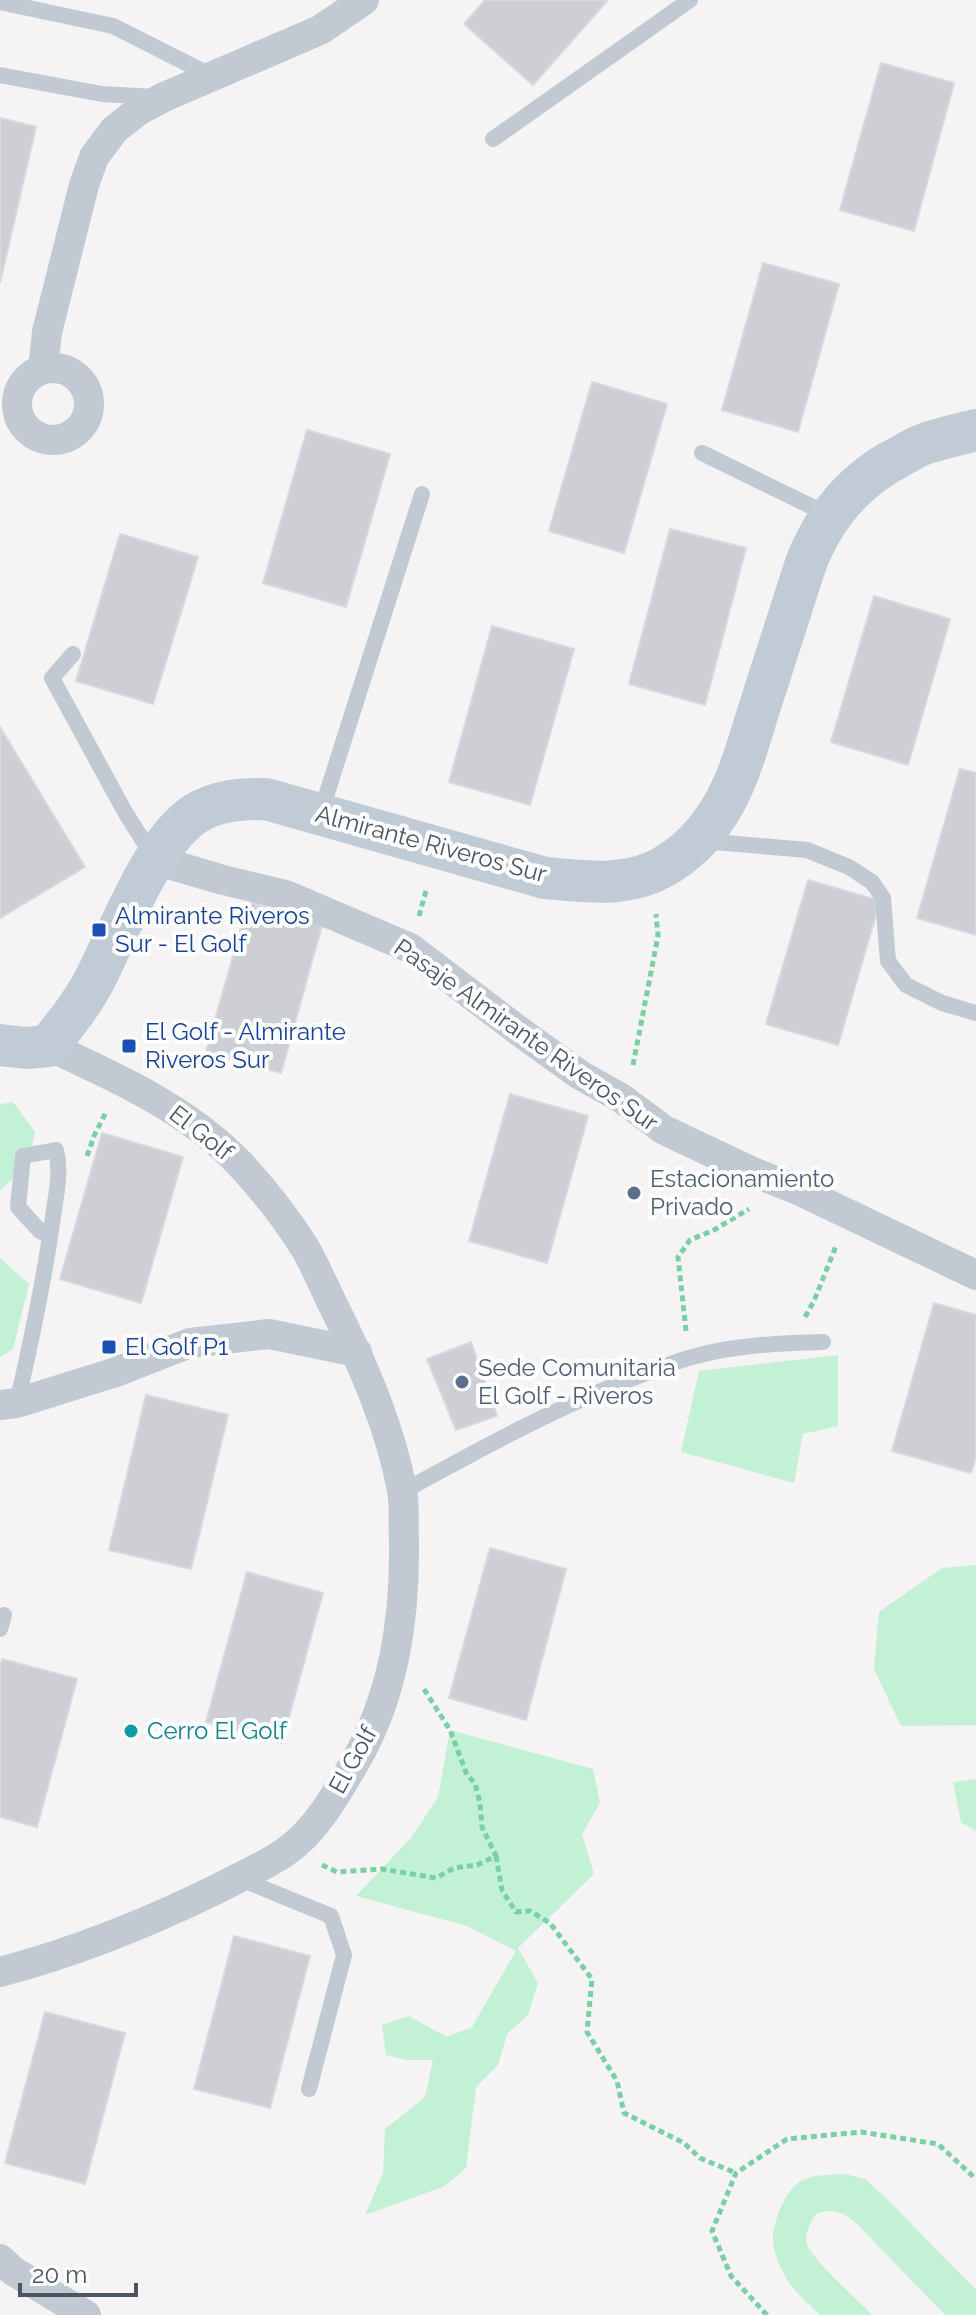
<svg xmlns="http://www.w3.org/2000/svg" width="976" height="2315" viewBox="0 0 976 2315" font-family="Raleway,sans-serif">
<rect width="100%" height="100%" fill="#f5f3f3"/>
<!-- green -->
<g fill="#c3f1d5">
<polygon points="13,1102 35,1132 28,1164 0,1191 0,1104"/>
<polygon points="0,1258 29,1284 13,1349 0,1357"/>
<polygon points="838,1355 838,1426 803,1434 794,1483 681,1452 699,1371"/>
<polygon points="976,1565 976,1725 901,1726 874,1669 879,1612 942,1568"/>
<polygon points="450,1730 593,1769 600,1803 582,1834 594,1874 518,1948 538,1983 528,2015 507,2034 498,2065 476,2087 466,2168 445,2186 365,2215 383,2173 385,2129 425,2097 433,2060 408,2060 386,2055 382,2025 409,2016 447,2037 472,2027 516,1951 467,1926 356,1896 411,1838 438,1797"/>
<polygon points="976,1779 976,1831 961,1822 953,1782"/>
<path d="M845,2174L865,2179L884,2196L976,2290V2315H945L855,2222C841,2211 833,2208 816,2214C811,2222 804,2234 807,2244C812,2260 859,2301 872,2315H820C809,2304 794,2292 786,2278C780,2267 774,2254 773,2242C771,2225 786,2189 801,2181C814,2174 831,2175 845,2174Z"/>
</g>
<!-- building -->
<g fill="#cdcfd5" stroke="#d7d9de" stroke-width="2">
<polygon points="485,0 608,0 533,85 464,24"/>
<polygon points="881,63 954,83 914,231 840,210"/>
<polygon points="0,118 36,127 0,283"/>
<polygon points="763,263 839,284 798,432 722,410"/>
<polygon points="592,382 667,404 624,553 549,531"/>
<polygon points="307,430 390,454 346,607 263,583"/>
<polygon points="670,529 746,548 705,705 629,684"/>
<polygon points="120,534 198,557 153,704 76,681"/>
<polygon points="874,596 950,619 908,765 831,742"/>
<polygon points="492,626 574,649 530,805 449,782"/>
<polygon points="0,727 85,867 0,918"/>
<polygon points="960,769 976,773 976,935 917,918"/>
<polygon points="808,880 880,901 838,1045 766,1024"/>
<polygon points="248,902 323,922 281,1073 206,1052"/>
<polygon points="510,1094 588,1116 547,1263 469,1241"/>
<polygon points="102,1133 183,1157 141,1303 60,1279"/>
<polygon points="934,1303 976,1315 976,1457 971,1473 892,1451"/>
<polygon points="471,1342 497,1416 456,1430 427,1359"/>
<polygon points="146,1395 228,1415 191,1569 109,1550"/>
<polygon points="490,1548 566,1569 526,1720 449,1698"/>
<polygon points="247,1572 323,1593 282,1743 206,1722"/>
<polygon points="2,1659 77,1679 37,1827 0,1817 0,1667"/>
<polygon points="234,1936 310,1956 270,2108 194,2089"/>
<polygon points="45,2012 125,2033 85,2184 5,2163"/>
</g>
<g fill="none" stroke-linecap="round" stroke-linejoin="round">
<!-- path -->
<g stroke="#7ad0a6" stroke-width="5" stroke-dasharray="6 4" stroke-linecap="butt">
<polyline points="419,916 427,887"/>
<polyline points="633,1065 658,936 656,914"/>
<polyline points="87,1156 94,1136 107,1110"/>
<polyline points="805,1317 814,1301 836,1246"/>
<polyline points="686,1331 678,1257 690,1240 714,1230 749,1209"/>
<polyline points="496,1856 502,1890 516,1912 530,1911 550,1923 592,1979 587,2032 617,2081 624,2113 684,2143 700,2158 736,2173"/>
<polyline points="322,1865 337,1872 382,1869 436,1878 454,1868 477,1865 496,1856 482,1827 480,1803 475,1783 467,1775 450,1730 422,1686"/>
<polyline points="767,2315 731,2276 712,2231 736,2173 787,2139 861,2132 938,2144 976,2179"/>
</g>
<!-- lane -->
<g stroke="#c1cad2" stroke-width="16">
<polyline points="0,2 113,26 212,76"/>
<polyline points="0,75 102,94 155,97"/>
<polyline points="493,139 690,0"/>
<polyline points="702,453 829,515"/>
<polyline points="73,654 52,678 125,812 154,858"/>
<polyline points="321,812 422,494"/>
<polyline points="702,841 807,850 849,867 872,882 883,898 888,961 906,985 942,1003 976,1013"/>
<path d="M17,1403C31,1343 43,1285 52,1224C55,1199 62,1174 56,1150L23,1156L18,1207L40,1231L50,1235"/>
<path d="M402,1492C480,1449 560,1405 644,1374C661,1368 678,1360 696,1356C736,1345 781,1343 823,1342"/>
<polyline points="0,1629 4,1615"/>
<polyline points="238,1878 331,1916 344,1955 309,2089"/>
</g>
<!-- street -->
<g stroke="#c1cad2" stroke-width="30">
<circle cx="53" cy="404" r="36"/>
<polyline points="43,369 47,332 84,185 94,157 114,130 138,111 164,97 320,30 364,0"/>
<polyline points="155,860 223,880 286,895 410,948 519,1031 580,1075 621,1098 664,1130 753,1172 798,1190 976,1275"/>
<polyline points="0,1405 17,1403 116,1372 190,1343 269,1334 357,1352"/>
<path d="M0,1972C76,1952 148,1923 219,1888C241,1876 268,1865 288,1850C317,1829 337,1793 355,1762C394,1695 405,1619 404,1542C403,1525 405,1507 402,1490C390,1426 363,1365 334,1307C324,1287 316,1267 305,1248C287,1219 264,1190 241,1165C188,1109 117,1078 48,1046"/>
<polyline points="0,2259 13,2271 86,2315"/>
</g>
<!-- secondary -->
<path stroke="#c1cbd6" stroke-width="42" d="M0,1045L27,1048L48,1046C65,1025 81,1005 94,981C119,933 151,843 195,814C217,800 241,799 266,799L545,878C581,881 619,887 653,872C676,862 699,842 713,821C737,788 747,747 759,709C775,660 790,612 806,563C824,517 854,480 899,457C908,452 917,446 927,443C943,438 960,434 976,430"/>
</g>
<!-- markers -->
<g fill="#1a4fb4" stroke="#fff" stroke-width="3">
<rect x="91" y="922" width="16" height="16" rx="4"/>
<rect x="121" y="1038" width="16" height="16" rx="4"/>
<rect x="101" y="1339" width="16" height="16" rx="4"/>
</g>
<g fill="#5c6f8a" stroke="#fff" stroke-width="3">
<circle cx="634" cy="1193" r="8"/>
<circle cx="462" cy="1382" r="8"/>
</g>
<circle fill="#0f9aa8" stroke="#fff" stroke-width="3" cx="131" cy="1731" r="8"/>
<g text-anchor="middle" stroke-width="8" stroke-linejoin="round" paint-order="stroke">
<!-- street labels -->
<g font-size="24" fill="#4a5661" stroke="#fff">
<text transform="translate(431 844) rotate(15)" y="8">Almirante Riveros Sur</text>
<text transform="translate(526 1035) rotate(35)" y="8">Pasaje Almirante Riveros Sur</text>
<text transform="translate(201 1133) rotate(38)" y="8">El Golf</text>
<text transform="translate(353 1760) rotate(-61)" y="8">El Golf</text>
</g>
<!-- transit labels -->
<g font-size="24" fill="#164399" stroke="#fff" text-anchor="start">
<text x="115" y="924">Almirante Riveros<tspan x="115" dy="28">Sur - El Golf</tspan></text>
<text x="145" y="1040">El Golf - Almirante<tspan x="145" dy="28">Riveros Sur</tspan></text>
<text x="125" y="1355">El Golf P1</text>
</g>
<!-- service labels -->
<g font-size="24" fill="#4e5e75" stroke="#fff" text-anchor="start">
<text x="650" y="1187">Estacionamiento<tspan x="650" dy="28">Privado</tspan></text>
<text x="478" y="1376">Sede Comunitaria<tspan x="478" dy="28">El Golf - Riveros</tspan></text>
</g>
<!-- culture labels -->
<g font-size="24" fill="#0d838f" stroke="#fff" text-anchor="start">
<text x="147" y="1739">Cerro El Golf</text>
</g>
</g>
<!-- scale -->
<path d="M20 2283v12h116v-12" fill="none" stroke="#4a5661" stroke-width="4"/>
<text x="32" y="2283" font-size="24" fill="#4a5661" stroke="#ffffff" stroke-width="6" paint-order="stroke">20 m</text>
</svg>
